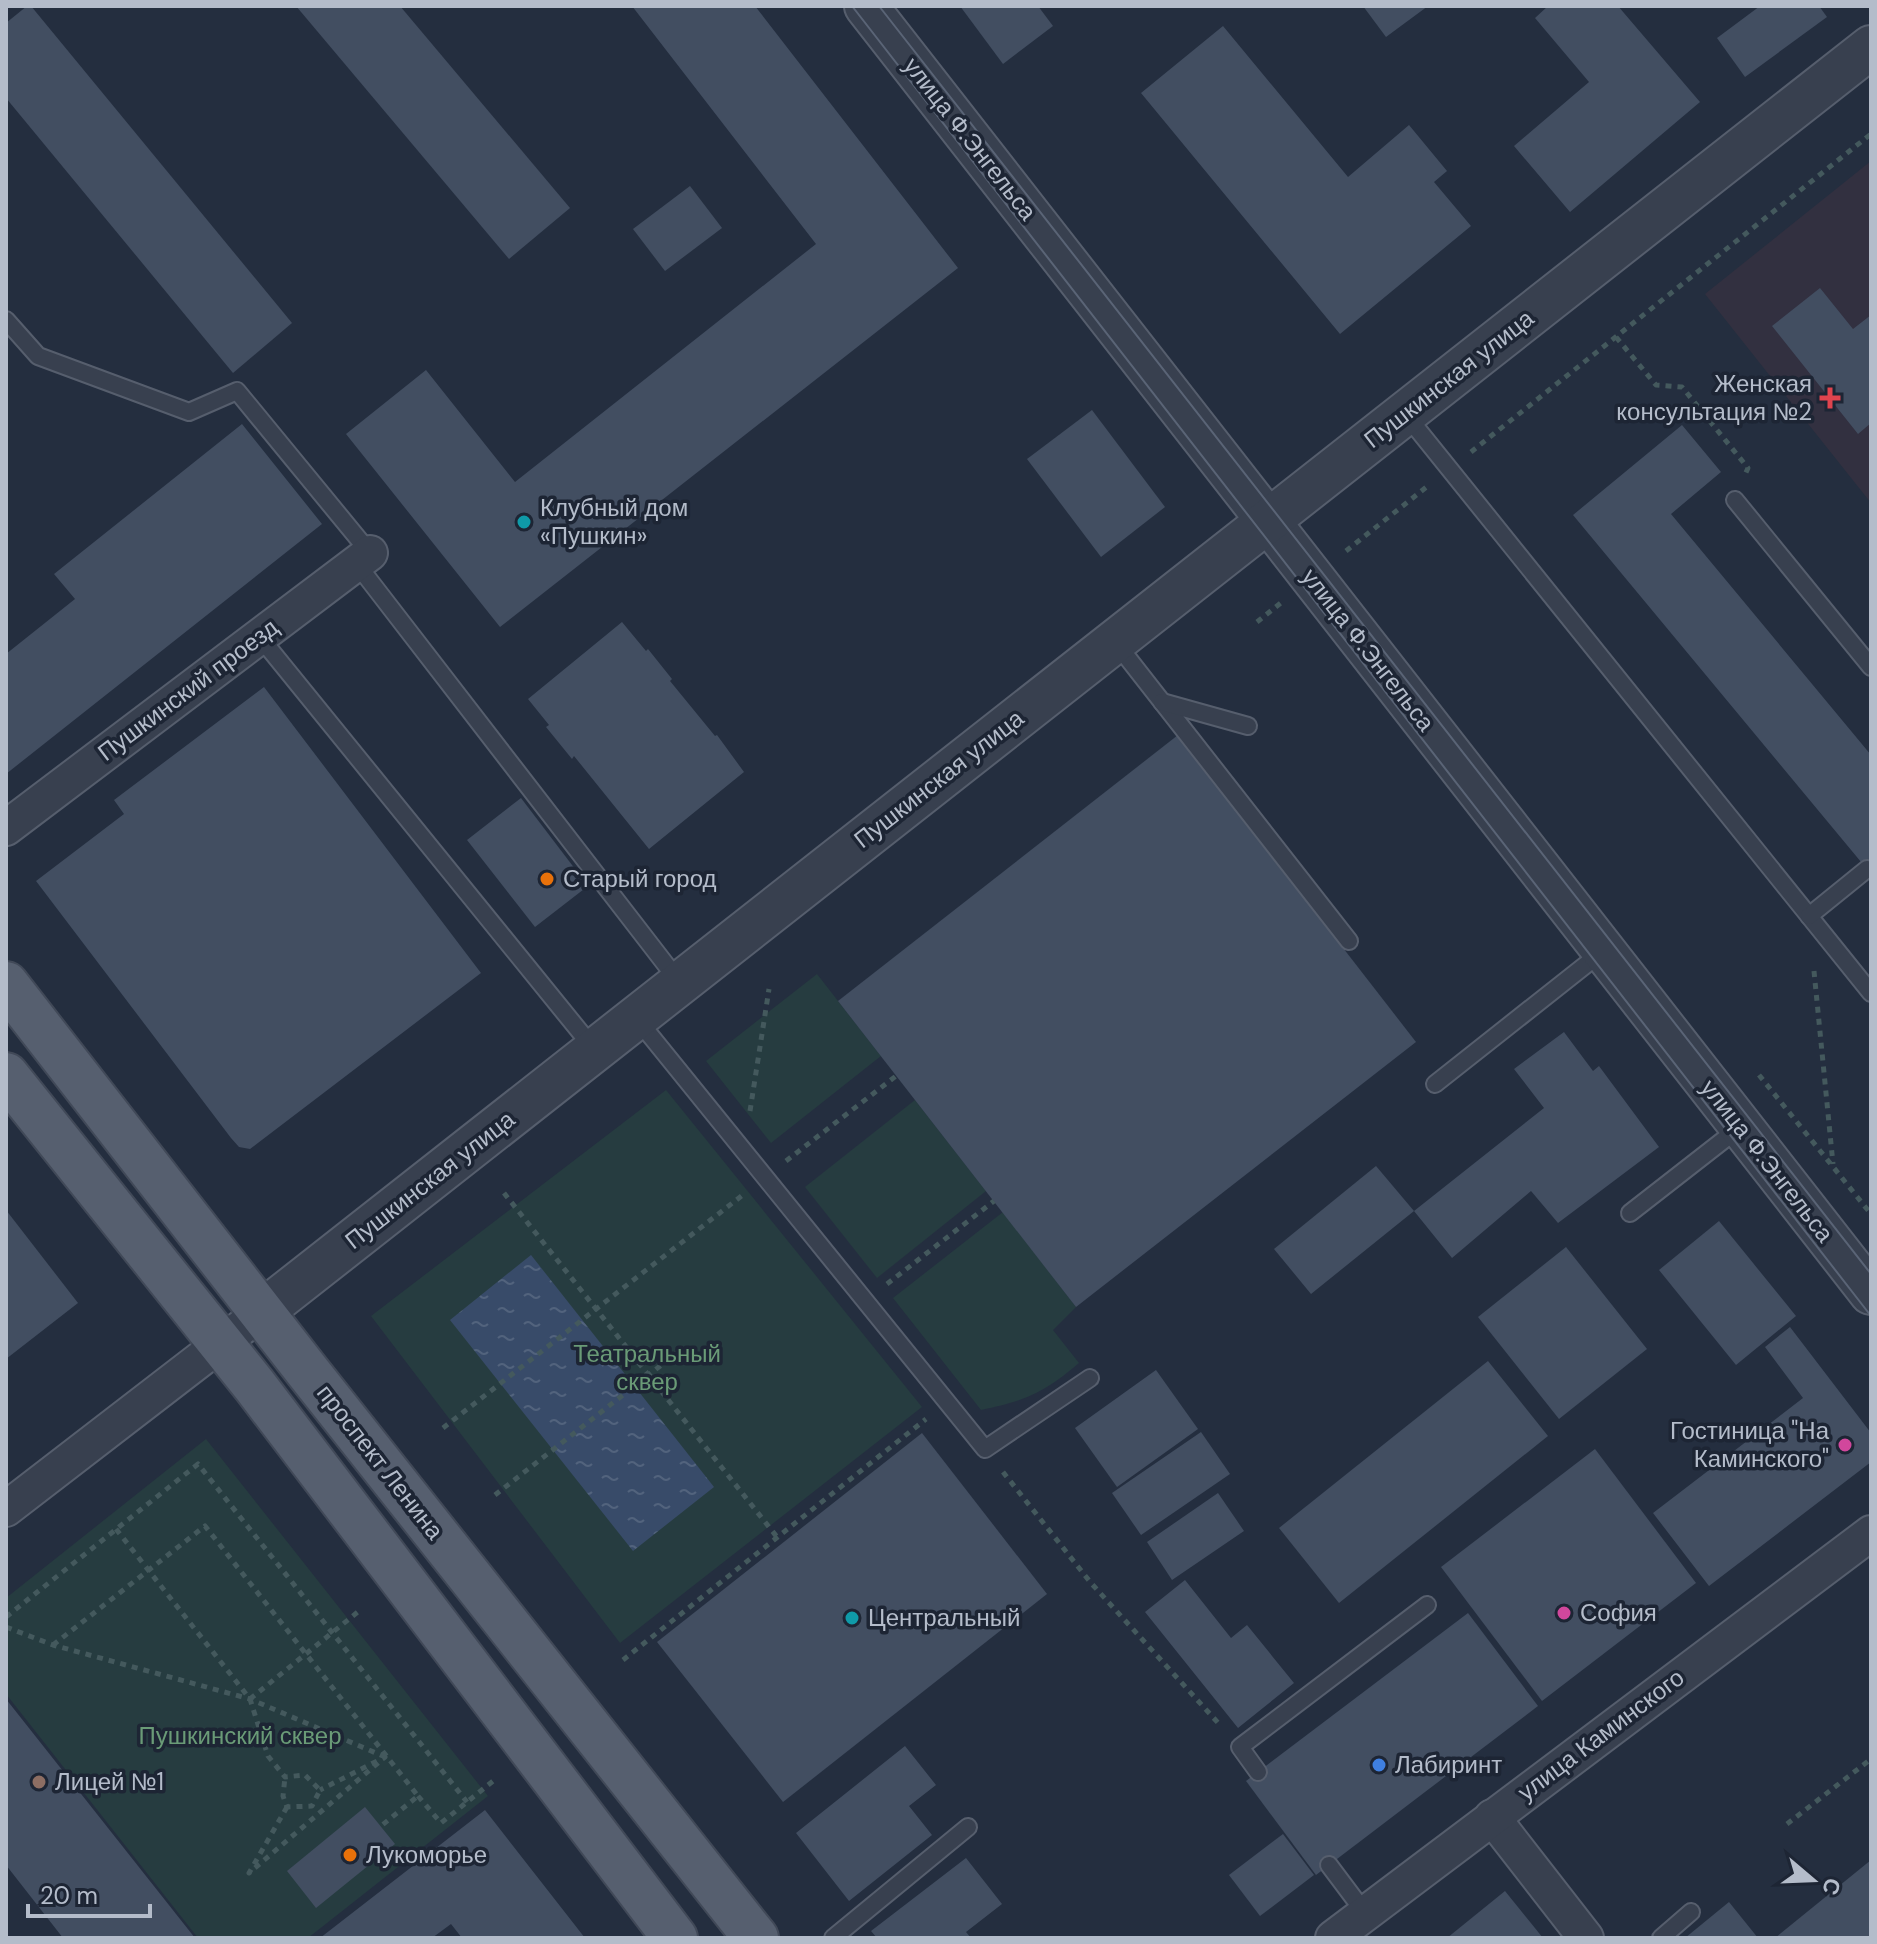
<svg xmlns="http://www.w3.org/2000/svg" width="1877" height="1944" viewBox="0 0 1877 1944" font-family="'DM Sans',sans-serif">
<defs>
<pattern id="water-ripples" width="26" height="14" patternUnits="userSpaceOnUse" patternTransform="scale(2)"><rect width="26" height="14" fill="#384b69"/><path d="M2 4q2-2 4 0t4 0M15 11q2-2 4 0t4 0" fill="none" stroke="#52637d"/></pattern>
</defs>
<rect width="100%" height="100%" fill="#242e3f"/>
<!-- medical -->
<polygon fill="#323040" points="1871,161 1871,503 1705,294"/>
<!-- green -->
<g fill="#263c40">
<polygon points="817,974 881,1056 771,1143 706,1061"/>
<polygon points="666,1090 922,1407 620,1643 371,1316"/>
<polygon points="915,1100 986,1191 877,1278 805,1187"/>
<path d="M1003,1212L1076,1307L1053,1330L1079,1363C1044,1393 1025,1401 981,1410L893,1298Z"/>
<polygon points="206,1439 488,1796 308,1938 198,1938 6,1694 6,1598"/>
</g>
<!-- water -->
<polygon fill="url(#water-ripples)" points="531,1255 714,1487 633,1551 450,1320"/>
<!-- building -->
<g fill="#424e61">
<polygon points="27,6 31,6 292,323 233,373 6,98 6,23"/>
<polygon points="296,6 400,6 570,208 509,259"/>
<polygon points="632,6 755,6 958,268 500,627 346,434 426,370 515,482 816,244"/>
<polygon points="960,6 1038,6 1053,26 1003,64"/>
<polygon points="1363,6 1428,6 1386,37"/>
<polygon points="1548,6 1618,6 1700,102 1570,212 1514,146 1589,82 1535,18"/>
<polygon points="1760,6 1819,6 1827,17 1745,77 1717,38"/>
<polygon points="1223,26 1348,177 1409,125 1447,171 1434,182 1471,226 1340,334 1141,93"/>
<polygon points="690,186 722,228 665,271 633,229"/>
<polygon points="1820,288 1853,329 1871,315 1871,423 1858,434 1772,326"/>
<polygon points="1092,410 1165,507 1101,557 1027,459"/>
<polygon points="242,424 322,524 6,774 6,654 75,599 54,574"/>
<polygon points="1682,425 1721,472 1671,514 1871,755 1871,874 1573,515"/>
<polygon points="622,622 646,651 648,649 672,679 670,681 715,736 717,735 744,772 649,849 574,756 572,759 546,727 549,725 528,699"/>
<polygon points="264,687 481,973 250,1149 239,1147 231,1138 36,881 124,814 114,800"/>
<polygon points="1178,735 1416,1042 1076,1307 838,1001"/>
<polygon points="521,798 588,886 535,927 467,840"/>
<polygon points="1564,1032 1593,1071 1599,1066 1659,1147 1558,1223 1531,1191 1452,1258 1414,1211 1544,1108 1514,1069"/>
<polygon points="1376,1166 1414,1211 1311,1294 1274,1249"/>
<polygon points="6,1210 78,1303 6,1359"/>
<polygon points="1719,1221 1796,1316 1736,1365 1659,1270"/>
<polygon points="1566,1247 1647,1349 1559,1419 1478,1317"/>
<polygon points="1790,1327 1871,1433 1871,1462 1709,1586 1653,1513 1803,1398 1765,1347"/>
<polygon points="1488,1361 1548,1436 1339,1603 1279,1528"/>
<polygon points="1156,1370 1198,1429 1117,1487 1075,1428"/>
<polygon points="1201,1432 1230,1474 1141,1535 1112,1493"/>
<polygon points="922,1433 1047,1594 783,1802 657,1642"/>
<polygon points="1595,1449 1696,1583 1542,1701 1441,1567"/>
<polygon points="1218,1493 1244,1531 1172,1580 1147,1542"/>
<polygon points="1185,1580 1231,1638 1247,1625 1294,1683 1238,1728 1145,1612"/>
<polygon points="1468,1613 1538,1706 1316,1875 1246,1781"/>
<polygon points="6,1699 195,1938 63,1938 6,1865"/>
<polygon points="905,1746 936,1785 909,1806 932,1835 849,1901 796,1833"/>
<polygon points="365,1807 395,1844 316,1908 287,1871"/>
<polygon points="485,1810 585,1938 462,1938 451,1924 432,1938 320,1938"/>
<polygon points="1283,1834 1314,1875 1260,1916 1229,1875"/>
<polygon points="966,1858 1002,1904 966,1932 971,1938 877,1938 871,1931"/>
<polygon points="1871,1860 1871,1938 1775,1938"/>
<polygon points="1505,1891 1543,1938 1447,1938"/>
<polygon points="1729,1902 1758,1938 1685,1938"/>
</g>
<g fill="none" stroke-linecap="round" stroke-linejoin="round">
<!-- service casing -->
<g stroke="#565e6d" stroke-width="20">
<g id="service">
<polyline points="6,320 38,356 189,412 237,391 370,553"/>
<polyline points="1406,415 1871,993"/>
<polyline points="1735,500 1871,667"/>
<polyline points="356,563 680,983"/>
<polyline points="259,636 594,1049"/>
<polyline points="1116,643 1349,941"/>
<polyline points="1162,702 1248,726"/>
<polyline points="1809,916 1867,869"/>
<polyline points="637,1019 985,1449 1090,1378"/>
<polyline points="1435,1084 1602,952"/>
<polyline points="1630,1213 1739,1128"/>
<polyline points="1258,1772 1240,1747 1427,1605"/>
<polyline points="1329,1865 1365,1913"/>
<polyline points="833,1938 968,1827"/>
<polyline points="1661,1938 1691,1912"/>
</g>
</g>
<!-- minor casing -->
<g stroke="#565e6d" stroke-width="38">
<g id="minor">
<polyline points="6,828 370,553"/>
<polyline points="6,1509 263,1311"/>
<polyline points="1492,1817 1586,1938"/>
<polyline points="1333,1938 1871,1533"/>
</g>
</g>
<!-- tertiary casing -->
<g stroke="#565e6d" stroke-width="46">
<g id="tertiary">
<polyline points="866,6 1871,1293"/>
<polyline points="263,1311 1871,47"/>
</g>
</g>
<!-- primary casing -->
<g stroke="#414958" stroke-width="48">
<g id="primary">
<polyline points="6,984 308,1372 756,1938"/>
<polyline points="6,1075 255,1386 675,1938"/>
</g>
</g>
<!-- path -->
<g stroke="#44595d" stroke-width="5" stroke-dasharray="6 6" stroke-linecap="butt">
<polyline points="1616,337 1656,385 1682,387 1748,468 1744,477"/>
<polyline points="1471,452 1871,134"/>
<polyline points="1346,551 1429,485"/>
<polyline points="1257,622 1282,602"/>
<polyline points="1814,971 1833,1164"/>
<polyline points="1759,1075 1871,1214"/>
<polyline points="750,1111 769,989"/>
<polyline points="786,1161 896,1076"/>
<polyline points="504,1193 777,1537"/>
<polyline points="887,1284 994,1201"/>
<polyline points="443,1428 744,1194"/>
<polyline points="1003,1472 1091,1583 1220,1725"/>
<polyline points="495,1495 678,1352"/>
<polyline points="116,1529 250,1699 268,1756 285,1777 305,1775 320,1790 312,1806 287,1807 283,1796 285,1777"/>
<polyline points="6,1617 198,1464 467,1802"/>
<polyline points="6,1627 53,1645 250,1699 383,1756"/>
<polyline points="53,1645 205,1526 418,1796 381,1826"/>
<polyline points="623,1660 926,1419"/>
<polyline points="250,1699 359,1611"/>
<polyline points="418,1796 441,1823 493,1781"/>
<polyline points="287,1807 249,1873 385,1757 320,1790"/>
<polyline points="1787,1824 1871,1759"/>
</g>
<!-- service -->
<use href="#service" stroke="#38404f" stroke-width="16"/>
<!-- minor -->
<use href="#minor" stroke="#38404f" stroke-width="34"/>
<!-- tertiary -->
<use href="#tertiary" stroke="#38404f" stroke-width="42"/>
<!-- primary -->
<use href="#primary" stroke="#565f6f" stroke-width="44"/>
<!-- tram -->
<g stroke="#5a6476" stroke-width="2">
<polyline points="852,6 1871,1316"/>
<polyline points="879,6 1871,1274"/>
</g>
</g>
<!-- markers -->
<path fill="#e0444e" stroke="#1d2534" stroke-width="3" d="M1826 386h8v8h8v8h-8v8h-8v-8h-8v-8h8z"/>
<g fill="#0f9aa8" stroke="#1d2534" stroke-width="3">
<circle cx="524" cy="522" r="8"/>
<circle cx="852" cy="1618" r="8"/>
</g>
<g fill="#e8710a" stroke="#1d2534" stroke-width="3">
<circle cx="547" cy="879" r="8"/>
<circle cx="350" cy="1855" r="8"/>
</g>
<g fill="#d1479c" stroke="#1d2534" stroke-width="3">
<circle cx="1845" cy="1445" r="8"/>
<circle cx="1564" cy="1613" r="8"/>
</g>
<circle fill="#3f7fe0" stroke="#1d2534" stroke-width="3" cx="1379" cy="1765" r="8"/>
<circle fill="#8d6e63" stroke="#1d2534" stroke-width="3" cx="39" cy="1782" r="8"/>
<g text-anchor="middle" stroke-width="7" stroke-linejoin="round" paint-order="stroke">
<!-- street labels -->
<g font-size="24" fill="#b4bcca" stroke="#1d2534">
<text transform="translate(970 139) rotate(52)" y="8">улица Ф.Энгельса</text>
<text transform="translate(1449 379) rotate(-38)" y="8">Пушкинская улица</text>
<text transform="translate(1368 650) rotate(52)" y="8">улица Ф.Энгельса</text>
<text transform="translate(188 690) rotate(-37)" y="8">Пушкинский проезд</text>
<text transform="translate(939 779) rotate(-38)" y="8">Пушкинская улица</text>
<text transform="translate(1767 1161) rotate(52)" y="8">улица Ф.Энгельса</text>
<text transform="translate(430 1180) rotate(-38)" y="8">Пушкинская улица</text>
<text transform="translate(380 1462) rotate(52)" y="8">проспект Ленина</text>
<text transform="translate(1601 1735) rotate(-37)" y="8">улица Каминского</text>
</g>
<!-- poi labels -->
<g font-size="24" fill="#b4bcca" stroke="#1d2534" text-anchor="start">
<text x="1812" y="392" text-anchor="end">Женская<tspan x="1812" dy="28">консультация №2</tspan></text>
<text x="540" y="516">Клубный дом<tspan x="540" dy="28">«Пушкин»</tspan></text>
<text x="563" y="887">Старый город</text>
<text x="1829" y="1439" text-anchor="end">Гостиница "На<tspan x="1829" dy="28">Каминского"</tspan></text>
<text x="1580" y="1621">София</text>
<text x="868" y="1626">Центральный</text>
<text x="1395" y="1773">Лабиринт</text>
<text x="55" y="1790">Лицей №1</text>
<text x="366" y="1863">Лукоморье</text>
</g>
<!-- park labels -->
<g font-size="24" fill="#6a9b77" stroke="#1d2534">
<text x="647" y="1362">Театральный<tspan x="647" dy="28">сквер</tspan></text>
<text x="240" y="1744">Пушкинский сквер</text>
</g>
</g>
<!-- border -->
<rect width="1877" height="1944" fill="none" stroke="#b4bcca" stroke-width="16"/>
<!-- north arrow -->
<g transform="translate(1813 1880) rotate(109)" stroke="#1d2534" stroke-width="6" paint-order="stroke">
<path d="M0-6L14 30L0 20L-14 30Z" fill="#b4bcca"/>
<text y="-12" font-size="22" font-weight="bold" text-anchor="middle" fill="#b4bcca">С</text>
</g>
<!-- scale -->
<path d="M28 1904v12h122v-12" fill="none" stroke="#b4bcca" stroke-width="4"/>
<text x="40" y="1904" font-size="24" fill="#b4bcca" stroke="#1d2534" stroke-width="6" paint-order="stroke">20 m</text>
</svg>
